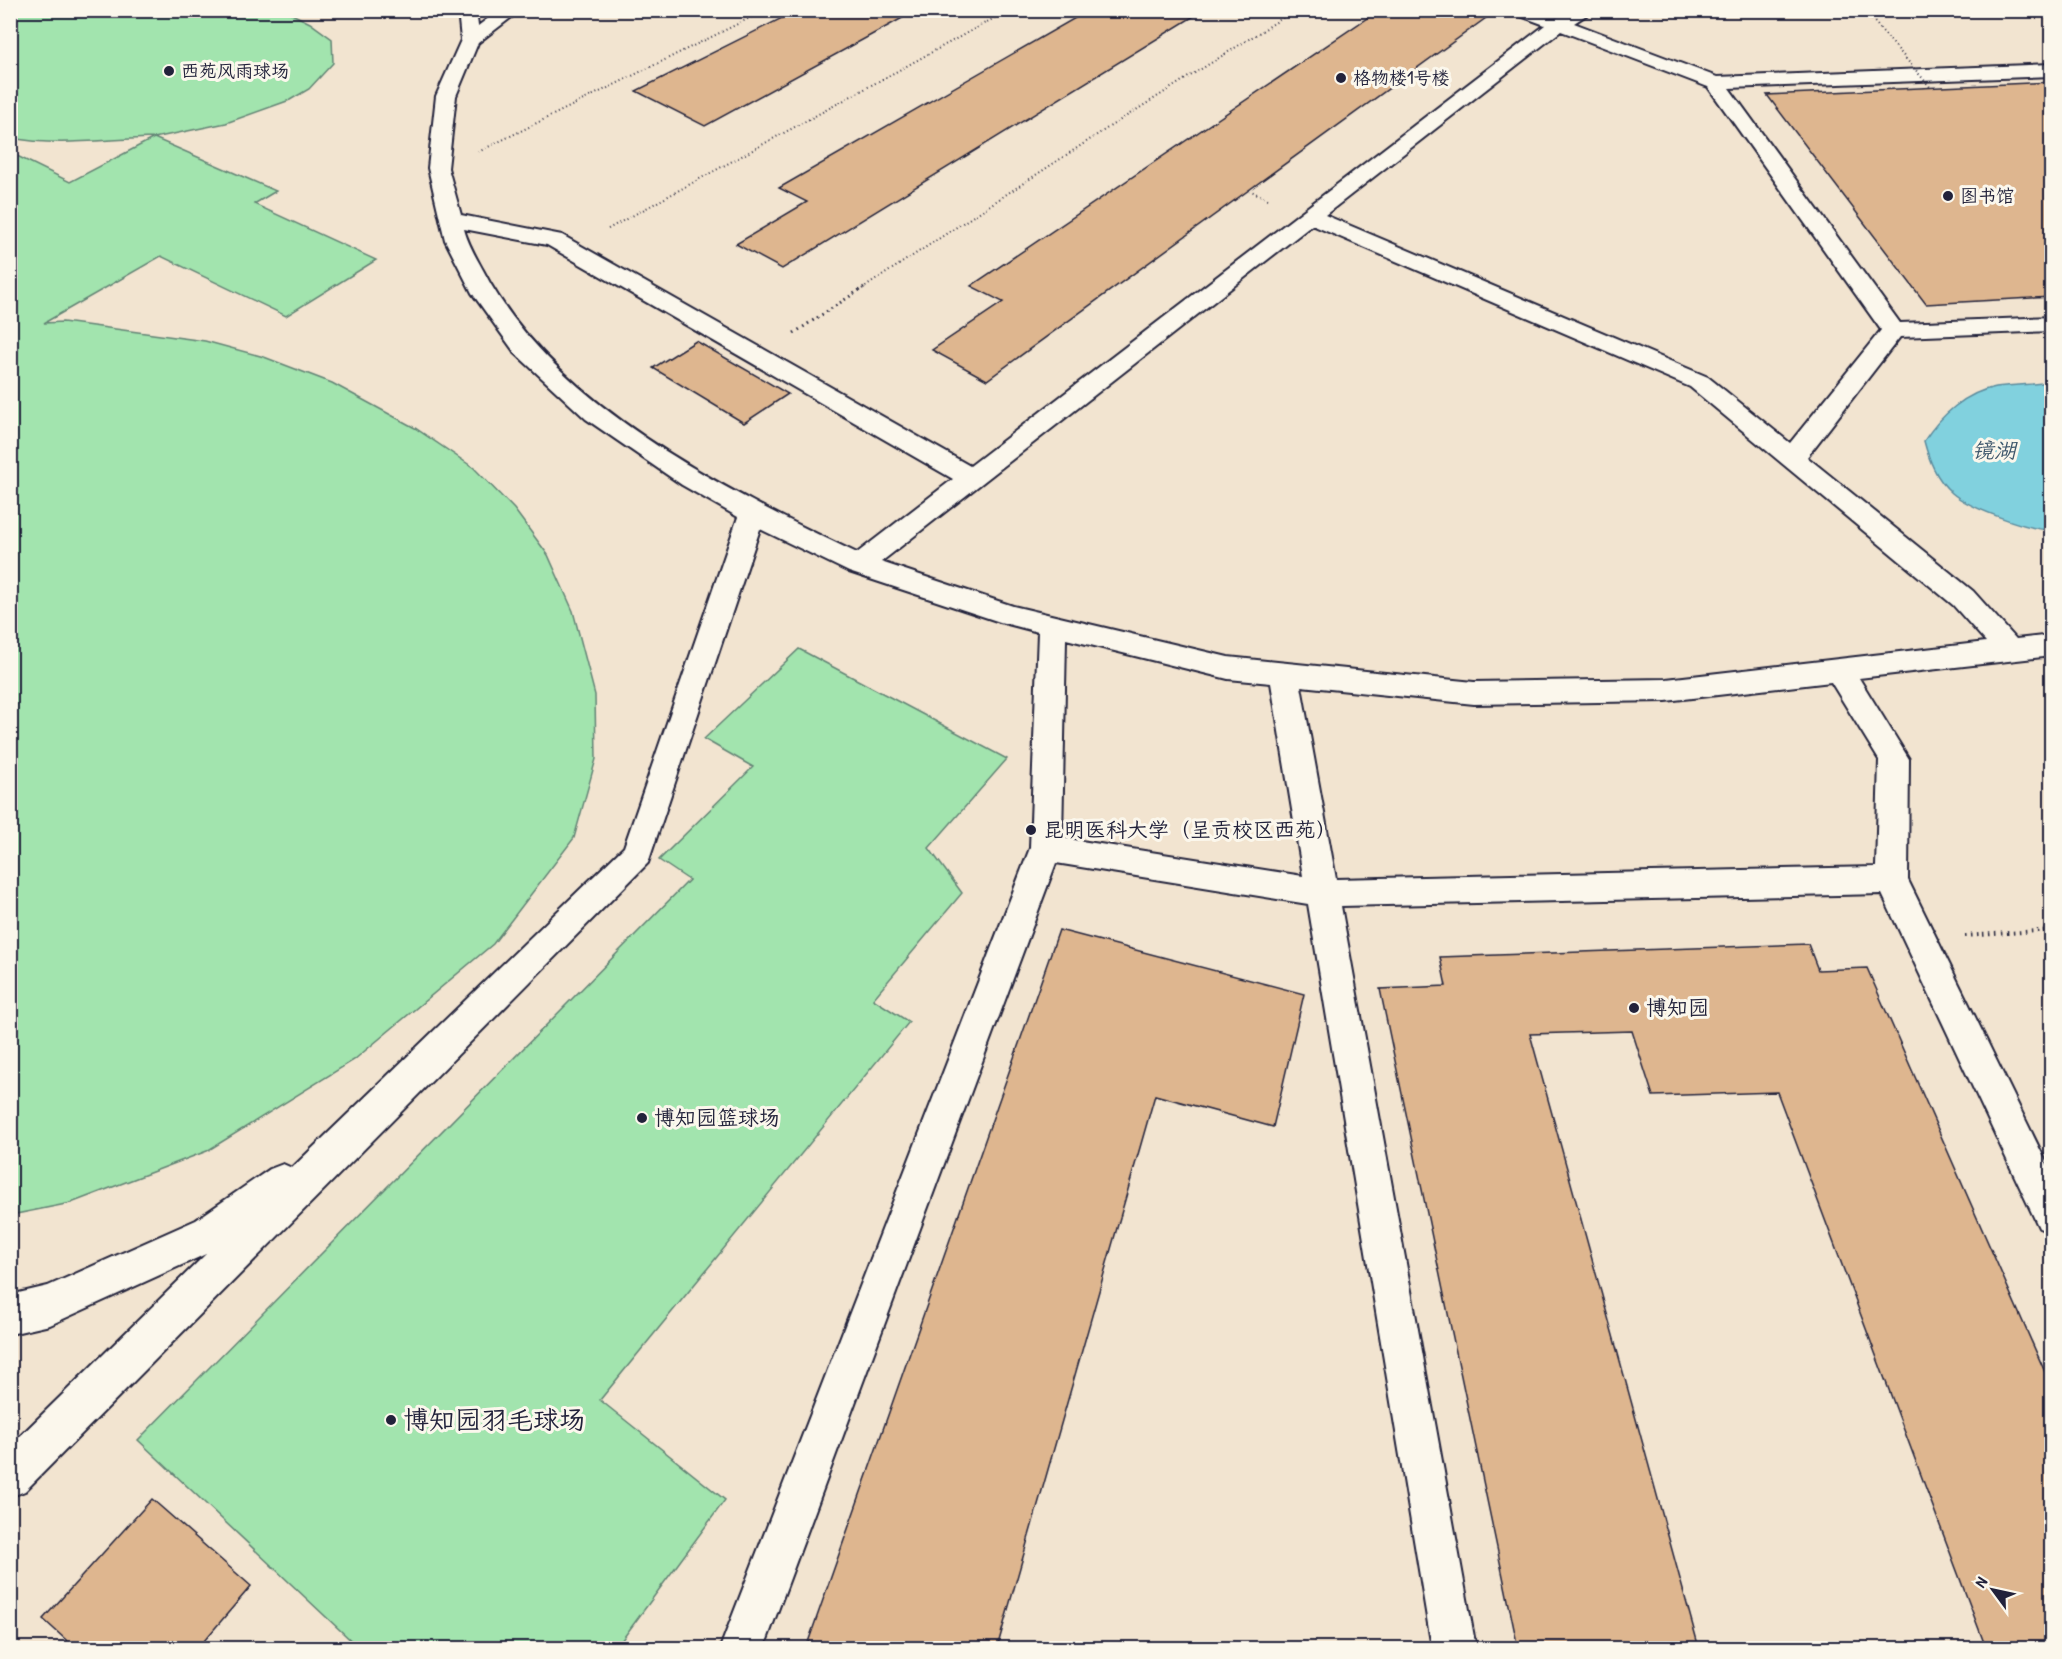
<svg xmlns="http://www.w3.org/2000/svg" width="2062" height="1659" viewBox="0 0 2062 1659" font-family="'Patrick Hand','LXGW WenKai TC',sans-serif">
<rect width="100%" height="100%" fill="#fbf7ec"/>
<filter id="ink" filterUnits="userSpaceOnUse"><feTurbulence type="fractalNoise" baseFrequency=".0167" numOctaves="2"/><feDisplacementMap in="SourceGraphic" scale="12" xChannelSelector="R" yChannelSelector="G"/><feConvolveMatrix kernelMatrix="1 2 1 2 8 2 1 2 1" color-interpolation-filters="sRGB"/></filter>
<g filter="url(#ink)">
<!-- built -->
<rect fill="#f2e4d0" x="11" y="11" width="2040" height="1637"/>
<!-- green -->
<g fill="#a2e4ae" stroke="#628374" stroke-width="1.5">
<path d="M11,10L286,11L310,23L332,39L333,63L309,89L290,100L226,123L154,138L276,191L254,204L376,260L286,316L161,256L44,323L63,322L205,341L264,357L332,383L415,428L474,468L514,509L548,555L573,611L595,695L596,759L574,838L493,944L354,1060L207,1151L71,1203L11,1215V153L70,182L154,138C106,139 58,147 11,138Z"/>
<polygon points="799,649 1007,759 929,848 962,893 873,999 909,1022 600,1400 725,1500 616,1648 359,1648 138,1440 689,880 659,860 753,767 704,739"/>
</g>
<!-- water -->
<path fill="#81d1de" stroke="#5b8b9d" stroke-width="1.5" d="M2051,381V530C2029,530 1969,508 1952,493C1936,479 1929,460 1924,441C1940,416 1966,392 1996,387C2014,384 2034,386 2051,381Z"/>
<!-- building -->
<g fill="#deb68f" stroke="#22223b" stroke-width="1.5">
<polygon points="798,10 917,10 705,126 636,91"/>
<polygon points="1089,10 1204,10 782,269 736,244 807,202 779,188"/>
<polygon points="1379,10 1497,10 987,380 932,350 1003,302 971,286"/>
<polygon points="2052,82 2052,297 1926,304 1767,95"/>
<polygon points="696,341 788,394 744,423 653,368"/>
<polygon points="1059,930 1304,994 1273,1127 1155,1095 997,1648 806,1648"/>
<polygon points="1808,944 1818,970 1867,968 2052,1388 2052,1648 1986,1648 1777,1092 1653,1096 1632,1031 1530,1034 1699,1648 1518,1648 1380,989 1446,986 1440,957"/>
<polygon points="152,1499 251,1586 198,1648 75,1648 43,1619"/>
</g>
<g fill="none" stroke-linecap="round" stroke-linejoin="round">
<!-- service casing -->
<g stroke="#22223b" stroke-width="4">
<path id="service" d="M458,10H476L478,26L499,10H521L478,43L456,96L448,168L461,215L562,235L970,466L1545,25L1515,14L1513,10H1540L1557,17L1570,10H1594L1574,23L1717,77L2052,64V76L1729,88L1900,323L2052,317V331L1900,337L1807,457L1973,591L2016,639L2052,635V656L1859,678L1909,759L1908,880L2052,1174V1233L2039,1228L1882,894L1341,906L1476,1648H1432L1308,904L1056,863L764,1648H720L1030,848L1038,632L1000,622L849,572L760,529L648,863L25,1491L10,1497V1446L206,1254L50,1325L10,1334V1295L48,1286L196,1220L270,1169L283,1164L292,1168L624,847L738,517L682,485L586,419L515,353L472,293L445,240L428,168L436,96L461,40ZM1561,31L1708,87L1881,330L1790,443L1708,377L1325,215ZM1312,225L1690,387L1953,605L1986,642L1666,679L1474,682L1228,657L1013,606L881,562ZM464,229L547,245L953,479L857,553C726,491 552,404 483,270C476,257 468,244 464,229ZM1066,639L1228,679L1271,683L1303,876L1062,838ZM1831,682L1879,760L1876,867L1336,879L1301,686L1474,704L1666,701Z"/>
</g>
<!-- path-far2 -->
<g stroke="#22223b" stroke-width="2" stroke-dasharray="1 3" stroke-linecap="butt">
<polyline points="478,152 766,10"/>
<polyline points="1249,190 1270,200"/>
<polyline points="608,229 1009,10"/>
<polyline points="862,289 1106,129 1295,10"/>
</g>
<!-- path-far1 -->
<polyline stroke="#22223b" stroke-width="3" stroke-dasharray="1.5 4" stroke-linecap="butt" points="794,333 864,287"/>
<!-- path -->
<polyline stroke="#22223b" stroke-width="4" stroke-dasharray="1.5 4.5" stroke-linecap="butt" points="1965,936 2052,930"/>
<!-- service -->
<use href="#service" fill="#fbf7ec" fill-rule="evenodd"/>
<!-- path-bridge -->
<polyline stroke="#22223b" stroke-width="2" stroke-dasharray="1 3" stroke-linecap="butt" points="1864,10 1931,88"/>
</g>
</g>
<!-- markers -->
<g fill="#22223b" stroke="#fbf7ec" stroke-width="2">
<circle cx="169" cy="71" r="6"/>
<circle cx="1341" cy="78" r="6"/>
<circle cx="1948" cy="196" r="6"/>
<circle cx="1031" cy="830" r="6"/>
<circle cx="1634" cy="1008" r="6"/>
<circle cx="642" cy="1118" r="6"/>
<circle cx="391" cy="1420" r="6"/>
</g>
<g text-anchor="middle" stroke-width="6" stroke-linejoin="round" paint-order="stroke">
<!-- far-poi labels -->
<g font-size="18" fill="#22223b" stroke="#fbf7ec" text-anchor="start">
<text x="181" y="77">西苑风雨球场</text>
<text x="1353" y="84">格物楼1号楼</text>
<text x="1960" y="202">图书馆</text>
</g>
<!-- poi labels -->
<g font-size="21" fill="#22223b" stroke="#fbf7ec" text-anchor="start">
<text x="1043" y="837">昆明医科大学（呈贡校区西苑）</text>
<text x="1646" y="1015">博知园</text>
<text x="654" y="1125">博知园篮球场</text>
</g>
<!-- water labels -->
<g font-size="22" font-style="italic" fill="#3e576c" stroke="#fbf7ec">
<text x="1994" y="458">镜湖</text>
</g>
<!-- near-poi labels -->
<g font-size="26" fill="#22223b" stroke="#fbf7ec" text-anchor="start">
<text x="403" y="1429">博知园羽毛球场</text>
</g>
</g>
<!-- margin -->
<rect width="2062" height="1659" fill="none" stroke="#fbf7ec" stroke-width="36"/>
<rect x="18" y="18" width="2026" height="1623" fill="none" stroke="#22223b" stroke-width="2" filter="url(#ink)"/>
<!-- north arrow -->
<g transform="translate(1993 1590) rotate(303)" stroke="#fbf7ec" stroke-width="4.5" paint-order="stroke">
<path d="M0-4.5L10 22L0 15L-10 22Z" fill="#22223b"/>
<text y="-9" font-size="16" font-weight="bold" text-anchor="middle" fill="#22223b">N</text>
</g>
</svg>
